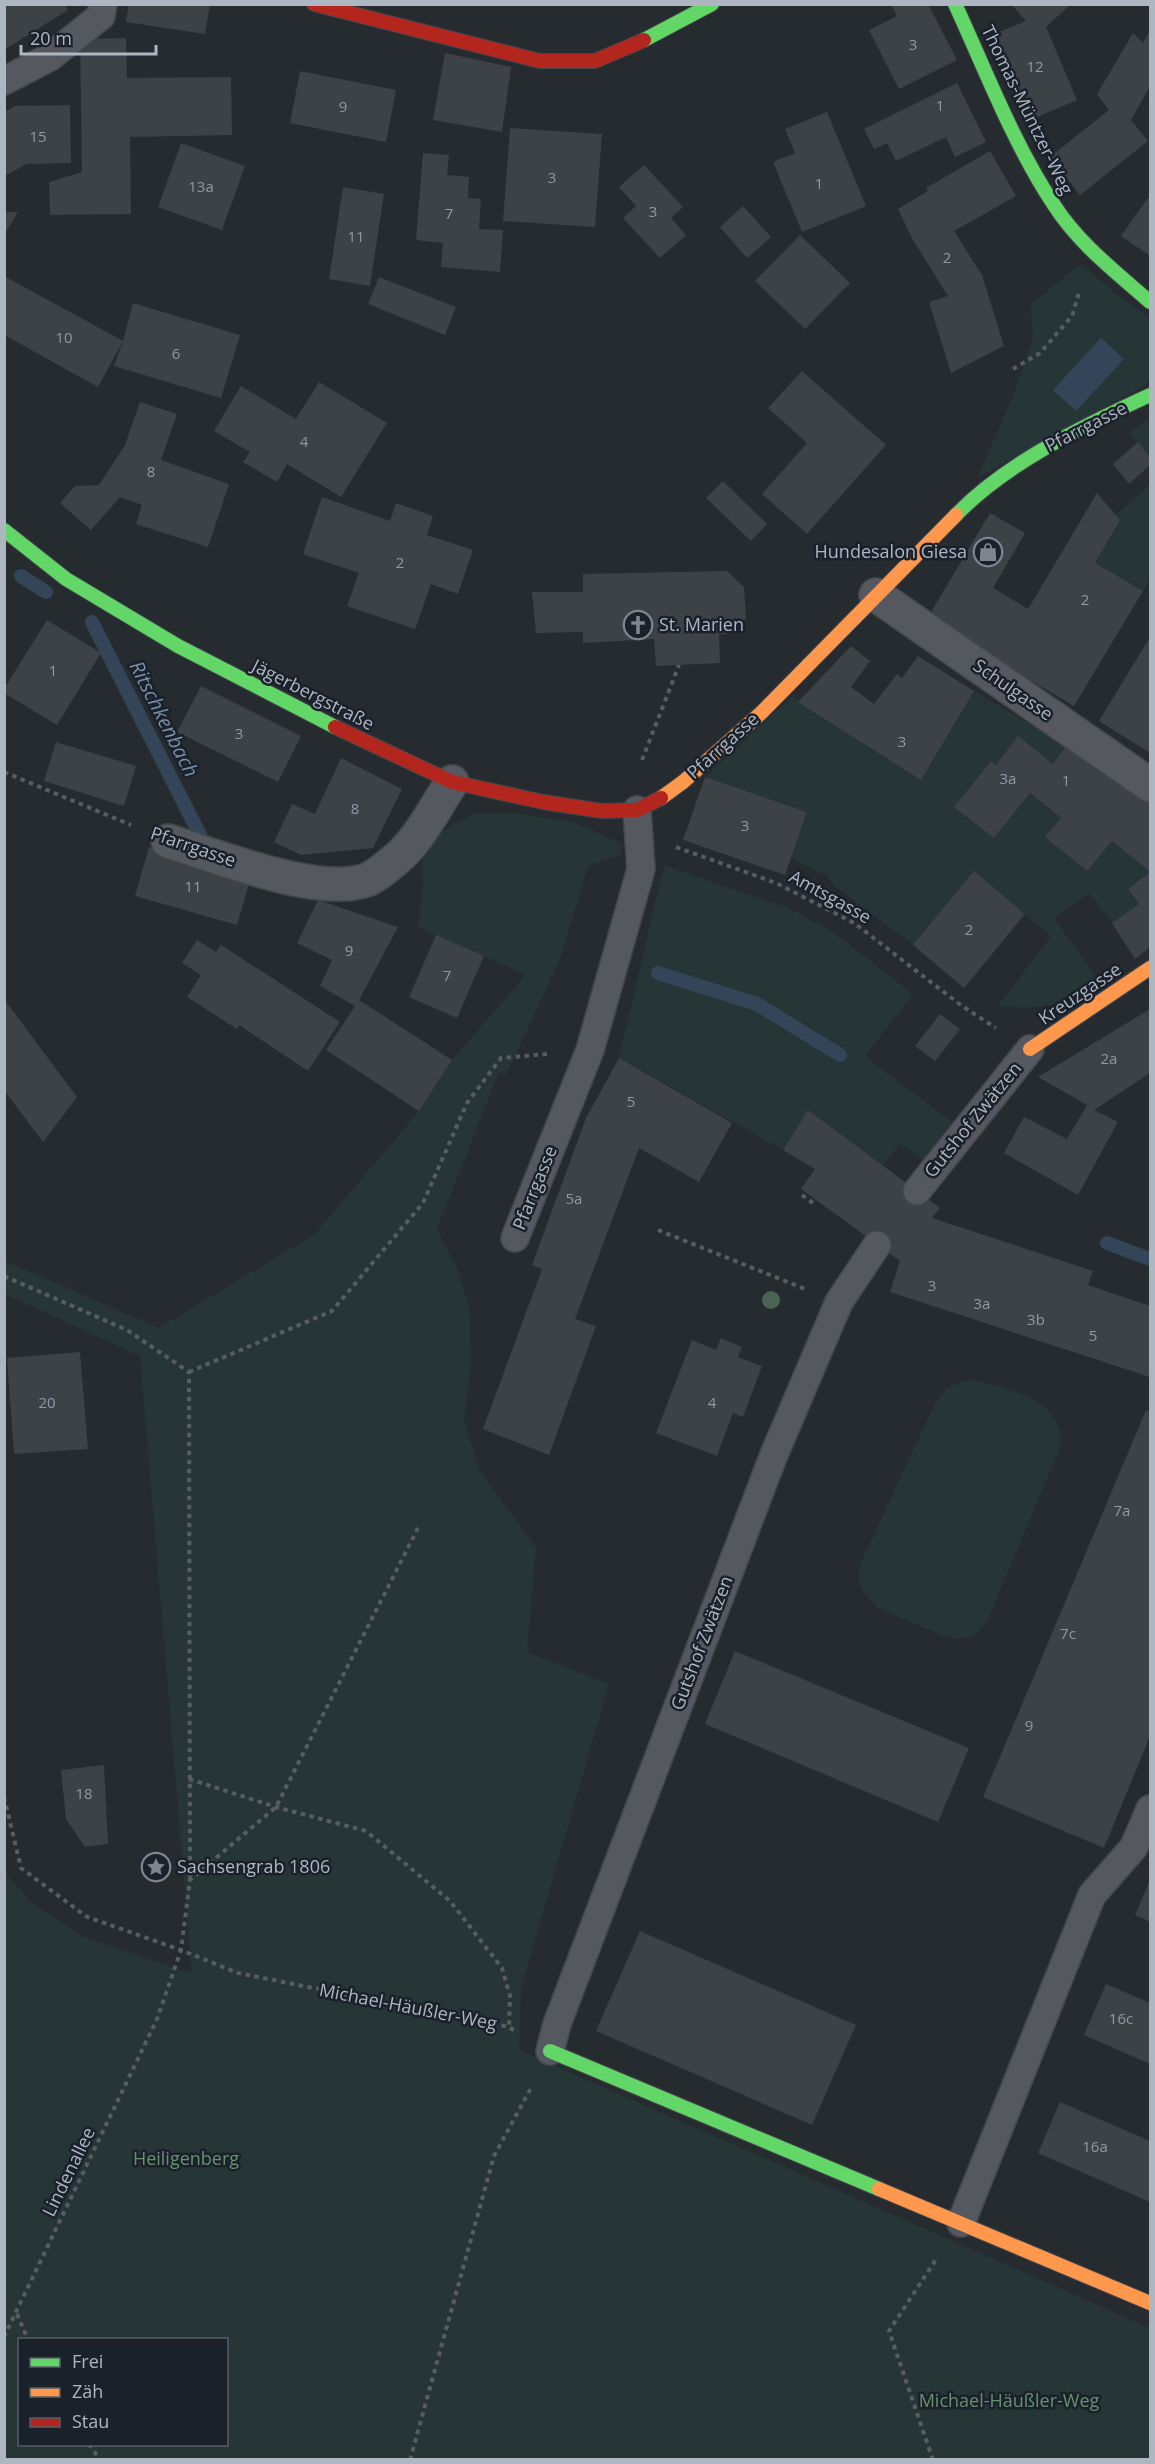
<svg xmlns="http://www.w3.org/2000/svg" width="1155" height="2464" viewBox="0 0 1155 2464" font-family="'Open Sans',sans-serif">
<rect width="100%" height="100%" fill="#262b30"/>
<!-- green -->
<g fill="#263637" fill-rule="evenodd">
<polygon points="1081,264 1120,297 1150,318 1150,382 977,478 1013,396 1033,338 1031,304"/>
<polygon points="1150,419 1150,457 1128,432"/>
<polygon points="1150,485 1150,580 1143,591 1095,563 1120,520 1116,515"/>
<path d="M974,691L1066,746L1053,764L1018,737L996,765L990,761L955,807L994,838L1030,793L1061,818L1046,837L1087,871L1112,841L1150,872L1128,889L1139,904L1112,923L1089,893L1054,918L1100,982C1060,1008 1044,1009 998,1006L1051,936L974,872L913,945L835,886L827,876L791,858L807,812L705,777L792,697L921,780Z"/>
<path d="M475,813L519,814L572,822L623,844L621,855L588,866L560,959L506,1075L499,1072L437,1229L458,1270L470,1310L471,1362L464,1421L480,1472L536,1547L527,1652L609,1684L521,1989L519,2050L1150,2328V2459H5L4,1861L8,1876L34,1905L82,1936L192,1974L140,1356L5,1294V1261L159,1328L315,1234L419,1111L452,1060L526,975L418,927L423,887L422,859L444,830ZM20,2340H226V2444H20Z"/>
<polygon points="664,865 788,908 833,932 913,994 865,1056 952,1122 923,1160 900,1143 883,1166 808,1110 783,1150 619,1058"/>
<path d="M975,1380C1004,1389 1055,1396 1060,1434C1061,1439 1059,1447 1058,1453L987,1621L977,1633L961,1639L943,1636L877,1607L863,1592L858,1577L861,1562L935,1403C946,1387 956,1382 975,1380Z"/>
</g>
<!-- water -->
<polygon fill="#354559" points="1101,338 1124,359 1076,411 1053,390"/>
<g fill="none" stroke-linecap="round" stroke-linejoin="round">
<!-- stream -->
<g stroke="#354559" stroke-width="14">
<polyline points="21,576 46,592"/>
<polyline points="92,622 200,835"/>
<polyline points="658,973 757,1004 840,1055"/>
<polyline points="1107,1243 1150,1259"/>
</g>
</g>
<!-- building -->
<g fill="#3d4247">
<polygon points="4,4 64,4 68,10 4,50"/>
<polygon points="129,4 210,4 205,34 126,22"/>
<polygon points="891,4 928,4 957,60 899,89 869,30 897,16"/>
<polygon points="1011,4 1071,4 1046,27 1077,100 1030,120 994,34 1026,21"/>
<polygon points="1150,30 1150,86 1131,120 1148,141 1080,195 1050,157 1109,110 1097,94 1133,33 1143,43"/>
<polygon points="126,38 127,78 231,77 232,135 130,137 131,214 50,215 49,182 82,172 80,39"/>
<polygon points="445,53 511,67 502,132 433,120"/>
<polygon points="300,71 396,90 386,142 290,123"/>
<polygon points="957,83 986,142 955,157 946,137 896,161 887,143 874,149 864,129"/>
<polygon points="70,105 71,163 27,164 4,176 4,112 15,106"/>
<polygon points="827,112 866,206 802,232 773,162 795,153 785,129"/>
<polygon points="510,128 602,134 595,227 503,221"/>
<polygon points="181,143 245,166 222,230 158,207"/>
<polygon points="990,151 1016,196 954,231 982,275 1004,346 951,373 929,302 948,296 913,240 898,209 928,191 926,188"/>
<polygon points="423,153 449,155 447,175 469,177 468,198 481,199 479,229 503,230 500,272 441,267 443,243 416,240"/>
<polygon points="644,165 683,207 671,218 686,235 660,258 623,218 636,206 619,187"/>
<polygon points="343,187 384,194 370,286 329,279"/>
<polygon points="1150,195 1150,256 1121,236"/>
<polygon points="743,206 771,237 747,258 720,227"/>
<polygon points="4,212 18,212 4,235"/>
<polygon points="800,235 850,283 805,329 755,281"/>
<polygon points="4,276 123,341 133,303 240,335 221,398 114,366 123,341 98,387 4,335"/>
<polygon points="379,277 456,307 445,335 368,304"/>
<polygon points="802,371 886,445 807,534 762,494 807,443 768,408"/>
<polygon points="319,382 387,423 341,497 287,464 277,482 243,462 250,452 214,431 241,386 296,419"/>
<polygon points="140,402 177,414 161,460 229,484 208,547 136,524 142,505 120,497 91,530 60,503 75,486 99,485 125,445"/>
<polygon points="1138,442 1150,457 1150,465 1129,484 1113,464"/>
<polygon points="723,481 767,524 751,541 706,498"/>
<polygon points="1097,493 1120,520 1095,563 1143,591 1074,706 927,619 990,513 1025,533 993,588 1028,609"/>
<polygon points="322,497 390,521 396,503 433,516 427,535 473,550 458,594 431,584 415,629 347,606 359,573 303,554"/>
<polygon points="727,571 744,587 746,618 733,633 719,635 720,663 656,666 654,639 583,643 583,632 536,633 532,592 583,592 583,574"/>
<polygon points="47,620 101,653 57,725 4,693 4,689"/>
<polygon points="1150,637 1150,753 1099,721"/>
<polygon points="851,646 870,661 851,687 874,704 897,674 902,678 918,656 974,691 921,780 798,702"/>
<polygon points="201,686 301,736 278,782 177,732"/>
<polygon points="1018,736 1053,764 1066,746 1150,796 1150,947 1135,959 1112,923 1139,904 1128,889 1150,872 1112,841 1087,871 1045,837 1061,818 1030,793 994,838 954,807 991,761 996,765"/>
<polygon points="56,742 136,766 124,806 44,781"/>
<polygon points="341,758 402,789 373,848 301,855 274,842 292,804 315,814"/>
<polygon points="705,777 807,812 785,875 683,840"/>
<polygon points="149,847 251,877 237,925 135,896"/>
<polygon points="974,871 1025,914 964,988 913,945"/>
<polygon points="318,900 398,927 359,1000 452,1060 419,1111 326,1050 355,1006 320,986 332,960 297,943"/>
<polygon points="436,935 484,956 457,1018 409,997"/>
<polygon points="197,940 216,952 221,945 340,1022 308,1071 239,1025 237,1029 187,997 201,975 182,963"/>
<polygon points="4,999 77,1097 43,1142 4,1090"/>
<polygon points="1150,1009 1150,1073 1094,1110 1118,1122 1078,1195 1004,1153 1024,1117 1067,1139 1087,1105 1038,1077"/>
<polygon points="940,1014 960,1029 935,1061 915,1046"/>
<polygon points="619,1058 732,1123 699,1182 639,1148 575,1319 596,1326 549,1455 483,1429 542,1269 532,1265 586,1118"/>
<polygon points="808,1110 940,1208 932,1218 1093,1271 1088,1285 1150,1306 1150,1377 890,1292 900,1261 801,1189 815,1169 783,1150"/>
<polygon points="721,1338 742,1347 738,1357 762,1366 743,1417 733,1413 717,1456 656,1433 692,1340 716,1350"/>
<polygon points="80,1352 88,1449 14,1454 7,1358"/>
<polygon points="1146,1410 1150,1412 1150,1736 1104,1848 983,1797"/>
<polygon points="735,1651 969,1748 938,1822 705,1724"/>
<polygon points="104,1765 108,1844 85,1847 66,1819 61,1770"/>
<polygon points="1150,1880 1150,1922 1135,1915"/>
<polygon points="640,1931 856,2025 812,2125 596,2031"/>
<polygon points="1106,1984 1150,2003 1150,2064 1084,2035"/>
<polygon points="1060,2102 1150,2141 1150,2202 1038,2153"/>
</g>
<g fill="none" stroke-linecap="round" stroke-linejoin="round">
<!-- lane casing -->
<g stroke="#43474b" stroke-width="30">
<g id="lane">
<polyline points="4,81 50,57 101,16 103,4"/>
<polyline points="917,1191 1030,1049"/>
<polyline points="515,1238 590,1050 641,869 637,810"/>
<polyline points="550,2051 557,2024 773,1457 839,1302 877,1245"/>
<polyline points="961,2223 1092,1895 1134,1847 1150,1809"/>
</g>
</g>
<!-- street casing -->
<g stroke="#43474b" stroke-width="36">
<g id="street">
<polyline points="876,595 1150,785"/>
<path d="M168,841C216,856 323,899 369,879C377,875 388,866 395,860C419,841 435,807 452,782"/>
</g>
</g>
<!-- fast casing -->
<g stroke="#43474b" stroke-width="16">
<g id="fast">
<path d="M955,4C986,71 1013,143 1054,205C1079,244 1116,272 1150,302"/>
<polyline points="644,40 712,4"/>
<path d="M956,515C1006,463 1085,425 1150,395"/>
<polyline points="4,530 66,579 178,646 335,727"/>
<polyline points="550,2051 879,2189"/>
</g>
</g>
<!-- slow casing -->
<g stroke="#43474b" stroke-width="16">
<g id="slow">
<polyline points="661,798 683,782 761,713 956,515"/>
<polyline points="1030,1049 1150,968"/>
<polyline points="879,2189 1150,2303"/>
</g>
</g>
<!-- jam casing -->
<g stroke="#43474b" stroke-width="16">
<g id="jam">
<polyline points="314,4 540,61 595,61 644,40"/>
<polyline points="335,727 452,782 543,802 602,811 637,810 661,798"/>
</g>
</g>
<!-- path -->
<g stroke="#585d62" stroke-width="4" stroke-dasharray="4.5 4.5" stroke-linecap="butt">
<polyline points="1013,369 1040,353 1072,316 1079,293"/>
<polyline points="642,760 679,665"/>
<polyline points="4,772 131,825"/>
<polyline points="676,847 776,883 854,923 962,1006 996,1028"/>
<polyline points="802,1195 813,1203"/>
<polyline points="658,1230 805,1289"/>
<polyline points="4,1276 127,1330 189,1372 190,1880"/>
<polyline points="189,1372 332,1311 423,1203 467,1103 501,1058 548,1054"/>
<polyline points="189,1779 276,1807 366,1831 450,1901 502,1968 510,1996 509,2027"/>
<polyline points="4,1797 21,1868 87,1917 181,1950 238,1973 509,2027 515,2031"/>
<polyline points="17,2314 28,2340"/>
<polyline points="4,2337 157,2019 181,1950 190,1880 276,1807 418,1528"/>
<polyline points="89,2444 100,2460"/>
<polyline points="410,2460 494,2156 532,2086"/>
<polyline points="933,2460 889,2331 937,2258"/>
</g>
<!-- lane -->
<use href="#lane" stroke="#55585e" stroke-width="27"/>
<!-- street -->
<use href="#street" stroke="#55585e" stroke-width="33"/>
<!-- fast -->
<use href="#fast" stroke="#63d668" stroke-width="14"/>
<!-- slow -->
<use href="#slow" stroke="#ff974d" stroke-width="14"/>
<!-- jam -->
<use href="#jam" stroke="#b3261e" stroke-width="14"/>
</g>
<!-- trees -->
<circle fill="#4a6353" cx="771" cy="1300" r="9"/>
<!-- icons -->
<defs>
<g id="shop-ring" transform="scale(1.5)"><circle r="9.5" fill="#1a212a" stroke="#7e858f" stroke-width="1.5"/><path d="M-5-2.5h2.3a2.7 3.5 0 0 1 5.4 0H5L5.5 6h-11ZM-1.5-2.5h3a1.5 2.3 0 0 0-3 0Z" fill="#7e858f"/></g>
<g id="church-ring" transform="scale(1.5)"><circle r="9.5" fill="#1a212a" stroke="#7e858f" stroke-width="1.5"/><path d="M-1.2-6h2.4v3.5h3.3v2.4h-3.3V6h-2.4V-.1h-3.3v-2.4h3.3Z" fill="#7e858f"/></g>
<g id="sight-ring" transform="scale(1.5)"><circle r="9.5" fill="#1a212a" stroke="#7e858f" stroke-width="1.5"/><path d="M0-6L1.8-2.2L6-1.7L2.9 1.2L3.7 5.4L0 3.3L-3.7 5.4L-2.9 1.2L-6-1.7L-1.8-2.2Z" fill="#7e858f"/></g>
</defs>
<g fill-rule="evenodd">
<use href="#shop-ring" x="988" y="552"/>
<use href="#church-ring" x="638" y="625"/>
<use href="#sight-ring" x="156" y="1867"/>
</g>
<g text-anchor="middle" stroke-width="5" stroke-linejoin="round" paint-order="stroke">
<!-- number labels -->
<g font-size="15" fill="#9299a3">
<text x="913" y="50">3</text>
<text x="1035" y="72">12</text>
<text x="940" y="111">1</text>
<text x="343" y="112">9</text>
<text x="38" y="142">15</text>
<text x="552" y="183">3</text>
<text x="819" y="189">1</text>
<text x="201" y="192">13a</text>
<text x="653" y="217">3</text>
<text x="449" y="219">7</text>
<text x="356" y="242">11</text>
<text x="947" y="263">2</text>
<text x="64" y="343">10</text>
<text x="176" y="359">6</text>
<text x="304" y="447">4</text>
<text x="151" y="477">8</text>
<text x="400" y="568">2</text>
<text x="1085" y="605">2</text>
<text x="53" y="676">1</text>
<text x="239" y="739">3</text>
<text x="902" y="747">3</text>
<text x="1008" y="784">3a</text>
<text x="1066" y="786">1</text>
<text x="355" y="814">8</text>
<text x="745" y="831">3</text>
<text x="193" y="892">11</text>
<text x="969" y="935">2</text>
<text x="349" y="956">9</text>
<text x="447" y="981">7</text>
<text x="1109" y="1064">2a</text>
<text x="631" y="1107">5</text>
<text x="574" y="1204">5a</text>
<text x="932" y="1291">3</text>
<text x="982" y="1309">3a</text>
<text x="1036" y="1325">3b</text>
<text x="1093" y="1341">5</text>
<text x="47" y="1408">20</text>
<text x="712" y="1408">4</text>
<text x="1122" y="1516">7a</text>
<text x="1068" y="1639">7c</text>
<text x="1029" y="1731">9</text>
<text x="84" y="1799">18</text>
<text x="1121" y="2024">16c</text>
<text x="1095" y="2152">16a</text>
</g>
<!-- street labels -->
<g font-size="18" fill="#aeb6c2" stroke="#1a212a">
<text transform="translate(1027 110) rotate(64)" y="6">Thomas-Müntzer-Weg</text>
<text transform="translate(1086 427) rotate(-27)" y="6">Pfarrgasse</text>
<text transform="translate(1013 690) rotate(35)" y="6">Schulgasse</text>
<text transform="translate(313 695) rotate(27)" y="6">Jägerbergstraße</text>
<text transform="translate(723 746) rotate(-42)" y="6">Pfarrgasse</text>
<text transform="translate(193 847) rotate(19)" y="6">Pfarrgasse</text>
<text transform="translate(830 897) rotate(29)" y="6">Amtsgasse</text>
<text transform="translate(1080 994) rotate(-34)" y="6">Kreuzgasse</text>
<text transform="translate(973 1120) rotate(-51)" y="6">Gutshof Zwätzen</text>
<text transform="translate(535 1188) rotate(-68)" y="6">Pfarrgasse</text>
<text transform="translate(702 1643) rotate(-69)" y="6">Gutshof Zwätzen</text>
<text transform="translate(408 2007) rotate(11)" y="6">Michael-Häußler-Weg</text>
<text transform="translate(69 2172) rotate(-64)" y="6">Lindenallee</text>
</g>
<!-- poi labels -->
<g font-size="18" fill="#aeb6c2" stroke="#1a212a" text-anchor="start">
<text x="967" y="558" text-anchor="end">Hundesalon Giesa</text>
<text x="659" y="631">St. Marien</text>
<text x="177" y="1873">Sachsengrab 1806</text>
</g>
<!-- park labels -->
<g font-size="18" fill="#689170" stroke="#1a212a">
<text x="186" y="2165">Heiligenberg</text>
<text x="1009" y="2407">Michael-Häußler-Weg</text>
</g>
<!-- water labels -->
<g font-size="20" font-style="italic" fill="#788ea9" stroke="#1a212a">
<text transform="translate(164 719) rotate(63)" y="7">Ritschkenbach</text>
</g>
</g>
<!-- border -->
<rect width="1155" height="2464" fill="none" stroke="#aeb6c2" stroke-width="12"/>
<!-- legend -->
<rect x="18" y="2338" width="210" height="108" fill="#1a212a" stroke="#555d67" stroke-width="1.5"/>
<rect x="30" y="2358" width="30" height="9" fill="#63d668" stroke="#555d67" stroke-width="1.5"/>
<text x="72" y="2368" font-size="18" fill="#aeb6c2">Frei</text>
<rect x="30" y="2388" width="30" height="9" fill="#ff974d" stroke="#555d67" stroke-width="1.5"/>
<text x="72" y="2398" font-size="18" fill="#aeb6c2">Zäh</text>
<rect x="30" y="2418" width="30" height="9" fill="#b3261e" stroke="#555d67" stroke-width="1.5"/>
<text x="72" y="2428" font-size="18" fill="#aeb6c2">Stau</text>
<!-- scale -->
<path d="M21 45v9h135v-9" fill="none" stroke="#aeb6c2" stroke-width="3"/>
<text x="30" y="45" font-size="18" fill="#aeb6c2" stroke="#1a212a" stroke-width="4.5" paint-order="stroke">20 m</text>
</svg>
